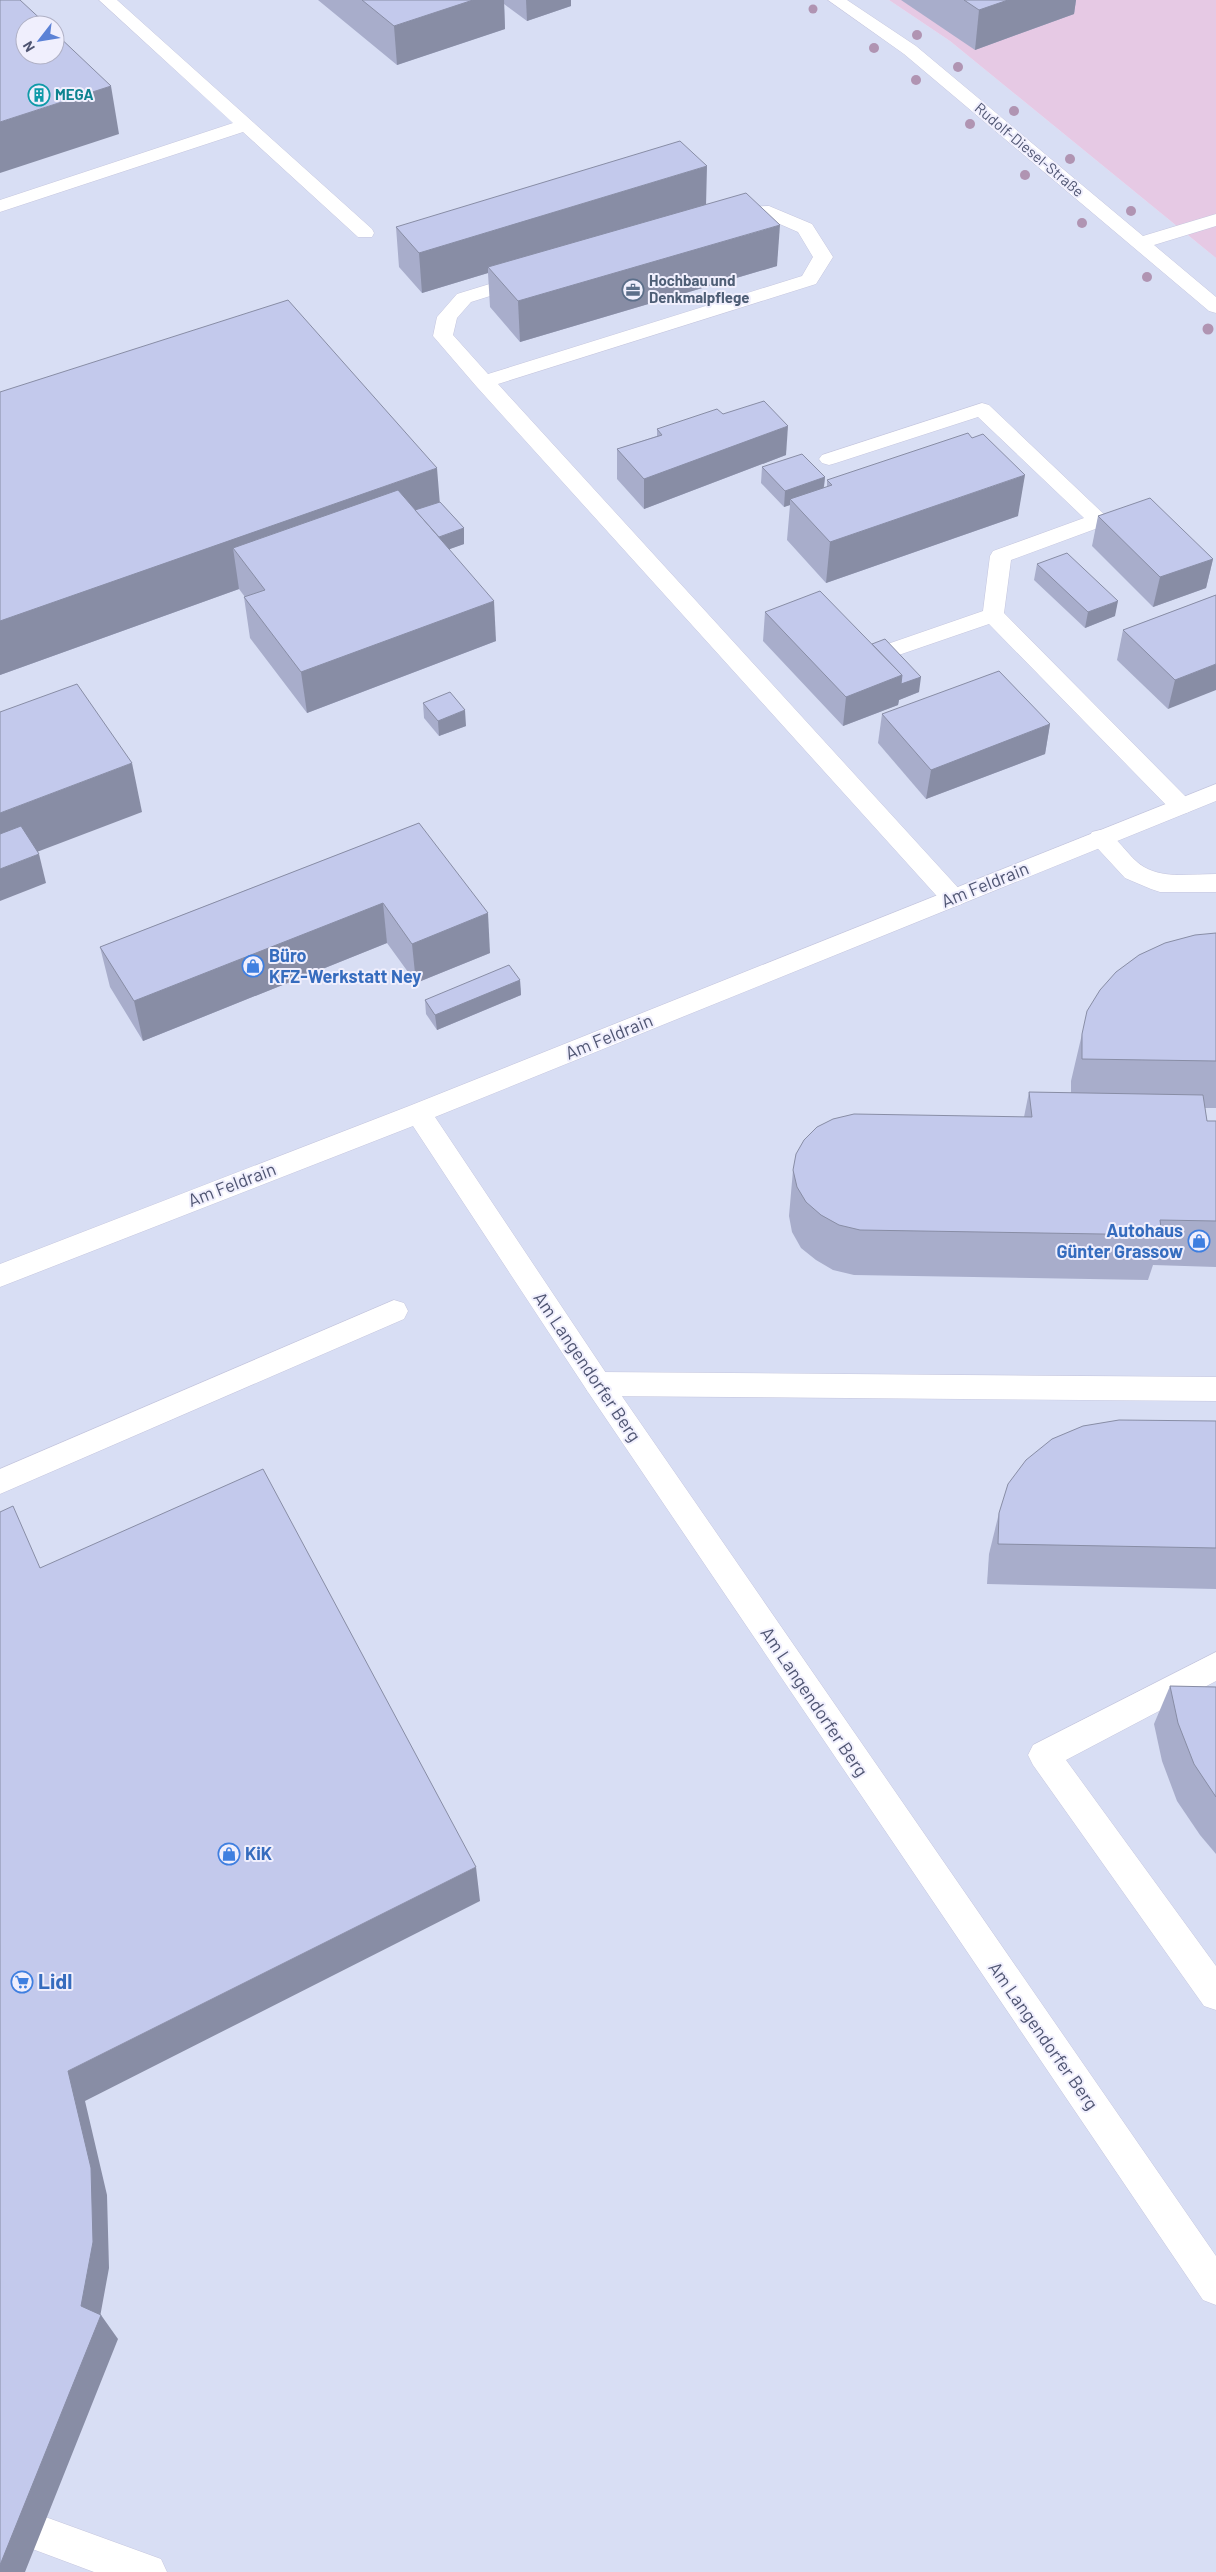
<svg xmlns="http://www.w3.org/2000/svg" width="1216" height="2572" viewBox="0 0 1216 2572" font-family="Barlow,sans-serif">
<rect width="100%" height="100%" fill="#eae9fa"/>
<!-- commercial -->
<path fill="#d8def4" fill-rule="evenodd" d="M0,0H889L950,41L1216,258V2572H0ZM25,25H55V55H25Z"/>
<!-- green -->
<polygon fill="#e6c9e4" points="889,0 1216,0 1216,258 950,41"/>
<g fill="none" stroke-linecap="round" stroke-linejoin="round">
<!-- service casing -->
<g stroke="#c5c6de" stroke-width="1">
<g id="service">
<polygon points="99,0 117,0 372,229 374,233 372,237 358,237 243,132 0,212 0,200 233,123"/>
<polygon points="769,206 812,224 833,257 816,284 498,384 962,892 965,898 962,904 953,907 944,904 476,386 433,336 437,317 457,294 525,273 532,275 535,279 532,283 471,302 457,318 453,335 488,374 802,276 813,257 798,232 766,218 721,218 719,214 721,210 728,208"/>
<polygon points="982,403 989,405 1110,520 1106,525 1011,560 1004,613 1189,800 1193,806 1189,812 1181,814 1173,812 989,624 887,659 879,657 876,652 879,647 983,611 990,556 993,551 1084,518 978,417 836,463 829,465 822,463 819,459 822,455"/>
<path d="M1100,830C1119,835 1127,857 1144,867C1165,879 1192,874 1216,874V892H1160L1151,889L1125,878L1088,838L1092,832Z"/>
<polygon points="394,1300 404,1303 408,1311 404,1319 0,1494 0,1469"/>
<polygon points="598,1372 1216,1377 1216,1401 598,1396 588,1392 584,1384 588,1376"/>
<polygon points="1216,1652 1216,1681 1066,1760 1216,1966 1216,2010 1204,2006 1033,1765 1028,1755 1033,1745"/>
</g>
</g>
<!-- pedestrian casing -->
<g stroke="#c5c6de" stroke-width="1">
<polygon id="pedestrian" points="40,2515 161,2559 167,2572 94,2572 27,2547 21,2534 27,2521"/>
</g>
<!-- minor casing -->
<g stroke="#c5c6de" stroke-width="1">
<g id="minor">
<polygon points="828,0 847,0 916,46 1143,236 1216,214 1216,226 1154,245 1216,297 1216,313 1209,311 904,54"/>
<polygon points="1216,784 1216,801 435,1117 608,1376 1216,2256 1216,2305 1203,2300 588,1392 413,1126 0,1287 0,1264 409,1106"/>
</g>
</g>
<!-- service -->
<use href="#service" fill="#fff" fill-rule="evenodd"/>
<!-- pedestrian -->
<use href="#pedestrian" fill="#fff" fill-rule="evenodd"/>
<!-- minor -->
<use href="#minor" fill="#fff" fill-rule="evenodd"/>
</g>
<!-- trees -->
<g fill="#b094b2">
<circle cx="813" cy="9" r="4.5"/>
<circle cx="917" cy="35" r="5"/>
<circle cx="874" cy="48" r="5"/>
<circle cx="958" cy="67" r="5"/>
<circle cx="916" cy="80" r="5"/>
<circle cx="1014" cy="111" r="5"/>
<circle cx="970" cy="124" r="5"/>
<circle cx="1070" cy="159" r="5"/>
<circle cx="1025" cy="175" r="5"/>
<circle cx="1131" cy="211" r="5"/>
<circle cx="1082" cy="223" r="5"/>
<circle cx="1147" cy="277" r="5"/>
<circle cx="1208" cy="329" r="5.5"/>
</g>
<!-- wall -->
<g fill="#a8adcb">
<polygon points="318,0 571,0 571,6 527,21 504,4 505,29 397,65"/>
<polygon points="901,0 1076,0 1074,14 975,50"/>
<polygon points="706,205 777,266 520,342 490,307 488,273 422,293 399,267 396,227"/>
<polygon points="0,392 440,502 464,528 464,544 449,549 496,641 307,713 250,638 244,597 245,597 239,589 0,675"/>
<polygon points="723,414 786,455 644,509 617,479 617,449 657,436 657,429"/>
<polygon points="762,467 825,477 824,488 827,487 827,480 1018,516 826,583 787,540 790,505 784,507 761,483"/>
<polygon points="1098,516 1213,559 1206,588 1153,607 1092,546"/>
<polygon points="1037,564 1115,616 1085,628 1034,580"/>
<polygon points="1216,595 1168,709 1117,660 1123,630"/>
<polygon points="765,612 919,692 899,700 898,705 843,726 763,641"/>
<polygon points="423,703 466,726 439,736 424,718"/>
<polygon points="882,714 1050,724 1045,754 926,799 878,743"/>
<polygon points="419,823 490,953 416,983 387,943 143,1041 110,987 100,947"/>
<polygon points="1216,933 1216,1108 1205,1108 1207,1121 1216,1121 1216,1267 1153,1265 1148,1280 854,1275 833,1270 816,1260 801,1248 792,1232 789,1216 793,1170 1024,1117 1029,1092 1071,1093 1071,1081 1082,1034"/>
<polygon points="520,980 521,995 437,1030 426,1014 425,1000"/>
<polygon points="1216,1421 1216,1589 987,1584 989,1554 999,1513"/>
<polygon points="1170,1686 1216,1687 1216,1854 1200,1835 1177,1801 1162,1761 1154,1724"/>
</g>
<!-- shaded-wall -->
<g fill="#888da5">
<polygon points="473,0 504,0 505,29 397,65 394,26"/>
<polygon points="526,0 571,0 571,6 527,21"/>
<polygon points="1008,0 1076,0 1074,14 975,50 979,10"/>
<polygon points="111,86 119,134 0,173 0,122"/>
<polygon points="707,166 706,206 488,267 488,273 422,293 419,253"/>
<polygon points="780,225 777,266 520,342 518,301"/>
<polygon points="788,426 786,455 644,509 644,479"/>
<polygon points="437,468 441,517 233,548 239,589 0,675 0,621"/>
<polygon points="1025,475 1018,516 826,583 830,542"/>
<polygon points="825,477 823,493 790,499 790,505 784,507 785,491"/>
<polygon points="464,528 464,544 425,558 424,543"/>
<polygon points="1213,559 1206,588 1153,607 1160,577"/>
<polygon points="494,601 496,641 307,713 301,672"/>
<polygon points="1118,601 1115,616 1085,628 1088,612"/>
<polygon points="1216,664 1216,690 1168,709 1175,680"/>
<polygon points="902,675 921,677 919,692 899,700 898,705 843,726 846,697"/>
<polygon points="465,710 466,726 439,736 438,721"/>
<polygon points="1050,724 1045,754 926,799 931,770"/>
<polygon points="132,763 142,812 0,866 0,813"/>
<polygon points="39,854 46,883 0,901 0,869"/>
<polygon points="383,903 387,943 143,1041 134,1001"/>
<polygon points="488,913 490,953 416,983 412,944"/>
<polygon points="520,980 521,995 437,1030 435,1015"/>
<polygon points="476,1867 480,1901 85,2101 107,2195 109,2268 100,2317 101,2315 118,2339 25,2572 0,2572 0,2565 81,2306 68,2071"/>
</g>
<!-- building -->
<g fill="#c3c9ec" stroke="#888da5">
<polygon points="0,0 20,0 47,25 25,25 25,55 55,55 55,33 111,86 0,122"/>
<polygon points="362,0 473,0 394,26"/>
<polygon points="964,0 1008,0 979,10"/>
<polygon points="680,141 707,166 419,253 396,227"/>
<polygon points="746,193 780,225 518,301 488,267"/>
<polygon points="288,300 437,468 0,621 0,392"/>
<polygon points="764,401 788,426 644,479 617,449 662,435 657,429 717,409 723,414"/>
<polygon points="968,433 972,438 983,434 1025,475 830,542 790,499 832,485 827,480"/>
<polygon points="802,454 825,477 785,491 762,467"/>
<polygon points="398,490 494,601 301,672 244,597 265,590 233,548"/>
<polygon points="1150,498 1213,559 1160,577 1098,516"/>
<polygon points="440,502 464,528 439,537 415,510"/>
<polygon points="1067,553 1118,601 1088,612 1037,564"/>
<polygon points="820,591 902,675 846,697 765,612"/>
<polygon points="1216,595 1216,664 1175,680 1123,630"/>
<polygon points="885,639 921,677 901,684 902,675 872,644"/>
<polygon points="999,671 1050,724 931,770 882,714"/>
<polygon points="77,684 132,763 0,813 0,712"/>
<polygon points="450,692 465,710 438,721 423,703"/>
<polygon points="419,823 488,913 412,944 383,903 134,1001 100,947"/>
<polygon points="21,826 39,854 0,869 0,834"/>
<polygon points="1216,933 1216,1061 1082,1059 1082,1034 1087,1011 1100,990 1116,972 1139,955 1165,943 1195,935"/>
<polygon points="509,965 520,980 435,1015 425,1000"/>
<polygon points="1029,1092 1203,1095 1207,1121 1216,1121 1216,1221 1160,1220 1162,1235 860,1230 839,1225 821,1215 806,1202 797,1187 793,1170 796,1154 804,1140 817,1127 833,1119 854,1114 1032,1117"/>
<polygon points="1119,1420 1216,1421 1216,1548 998,1544 999,1513 1008,1484 1026,1460 1052,1439 1083,1426"/>
<polygon points="263,1469 476,1867 68,2071 91,2168 93,2242 81,2306 101,2315 0,2565 0,1512 13,1506 40,1568"/>
<polygon points="1170,1686 1216,1687 1216,1797 1194,1764 1178,1723"/>
</g>
<!-- icons -->
<defs>
<g id="building-ring" transform="scale(1.125)"><circle r="9.5" fill="#f0effd" stroke="#0f9aa8" stroke-width="1.5"/><path d="M-4-6H4V6H1V3H-1V6H-4ZM-2.5-4.3h1.7v1.8h-1.7ZM.8-4.3h1.7v1.8H.8ZM-2.5-1h1.7V.8h-1.7ZM.8-1h1.7V.8H.8Z" fill="#0f9aa8"/></g>
<g id="office-ring" transform="scale(1.125)"><circle r="9.5" fill="#f0effd" stroke="#5c6f8a" stroke-width="1.5"/><path d="M-6-3h4V-5.5h4V-3h4V5H-6ZM-1-4.5V-3h2v-1.5ZM-6 0V1H6V0Z" fill="#5c6f8a"/></g>
<g id="shop-ring" transform="scale(1.125)"><circle r="9.5" fill="#f0effd" stroke="#3f7fe0" stroke-width="1.5"/><path d="M-5-2.5h2.3a2.7 3.5 0 0 1 5.4 0H5L5.5 6h-11ZM-1.5-2.5h3a1.5 2.3 0 0 0-3 0Z" fill="#3f7fe0"/></g>
<g id="supermarket-ring" transform="scale(1.125)"><circle r="9.5" fill="#f0effd" stroke="#3f7fe0" stroke-width="1.5"/><path d="M-6-5.5h2.5l.6 2H6L4.5 2H-2.5L-4.4-4H-6ZM-1.5 3.2a1.3 1.3 0 1 0 .1 0ZM3 3.2a1.3 1.3 0 1 0 .1 0Z" fill="#3f7fe0"/></g>
</defs>
<g fill-rule="evenodd">
<use href="#building-ring" x="39" y="95"/>
<use href="#office-ring" x="633" y="290"/>
<use href="#shop-ring" x="253" y="966"/>
<use href="#shop-ring" x="1199" y="1241"/>
<use href="#shop-ring" x="229" y="1854"/>
<use href="#supermarket-ring" x="22" y="1982"/>
</g>
<g text-anchor="middle" stroke-width="4" stroke-linejoin="round" paint-order="stroke">
<!-- far-culture labels -->
<g font-size="15" font-weight="bold" fill="#0d838f" stroke="#f0effd" text-anchor="start">
<text x="55" y="100">MEGA</text>
</g>
<!-- far-street labels -->
<g font-size="15" fill="#4f5572" stroke="#f0effd">
<text transform="translate(1029 150) rotate(40)" y="5">Rudolf-Diesel-Straße</text>
</g>
<!-- far-service labels -->
<g font-size="15" font-weight="bold" fill="#4e5e75" stroke="#f0effd" text-anchor="start">
<text x="649" y="286">Hochbau und<tspan x="649" dy="17">Denkmalpflege</tspan></text>
</g>
<!-- street labels -->
<g font-size="18" fill="#4f5572" stroke="#f0effd">
<text transform="translate(985 885) rotate(-22)" y="6">Am Feldrain</text>
<text transform="translate(609 1037) rotate(-22)" y="6">Am Feldrain</text>
<text transform="translate(232 1185) rotate(-21)" y="6">Am Feldrain</text>
<text transform="translate(587 1367) rotate(56)" y="6">Am Langendorfer Berg</text>
<text transform="translate(814 1702) rotate(56)" y="6">Am Langendorfer Berg</text>
<text transform="translate(1043 2036) rotate(55)" y="6">Am Langendorfer Berg</text>
</g>
<!-- shop labels -->
<g font-size="18" font-weight="bold" fill="#366cbe" stroke="#f0effd" text-anchor="start">
<text x="269" y="962">Büro<tspan x="269" dy="21">KFZ-Werkstatt Ney</tspan></text>
<text x="1183" y="1237" text-anchor="end">Autohaus<tspan x="1183" dy="21">Günter Grassow</tspan></text>
<text x="245" y="1860">KiK</text>
</g>
<!-- near-shop labels -->
<g font-size="21" font-weight="bold" fill="#366cbe" stroke="#f0effd" text-anchor="start">
<text x="38" y="1989">Lidl</text>
</g>
</g>
<!-- north arrow -->
<g transform="translate(40 40) rotate(239)"><circle r="24" fill="#f0effd" stroke="#b0b1c5"/>
<path d="M0-4L9 19L0 12L-9 19Z" fill="#5c82d6"/>
<text y="-8" font-size="14" font-weight="bold" text-anchor="middle" fill="#4f5572">N</text>
</g>
</svg>
